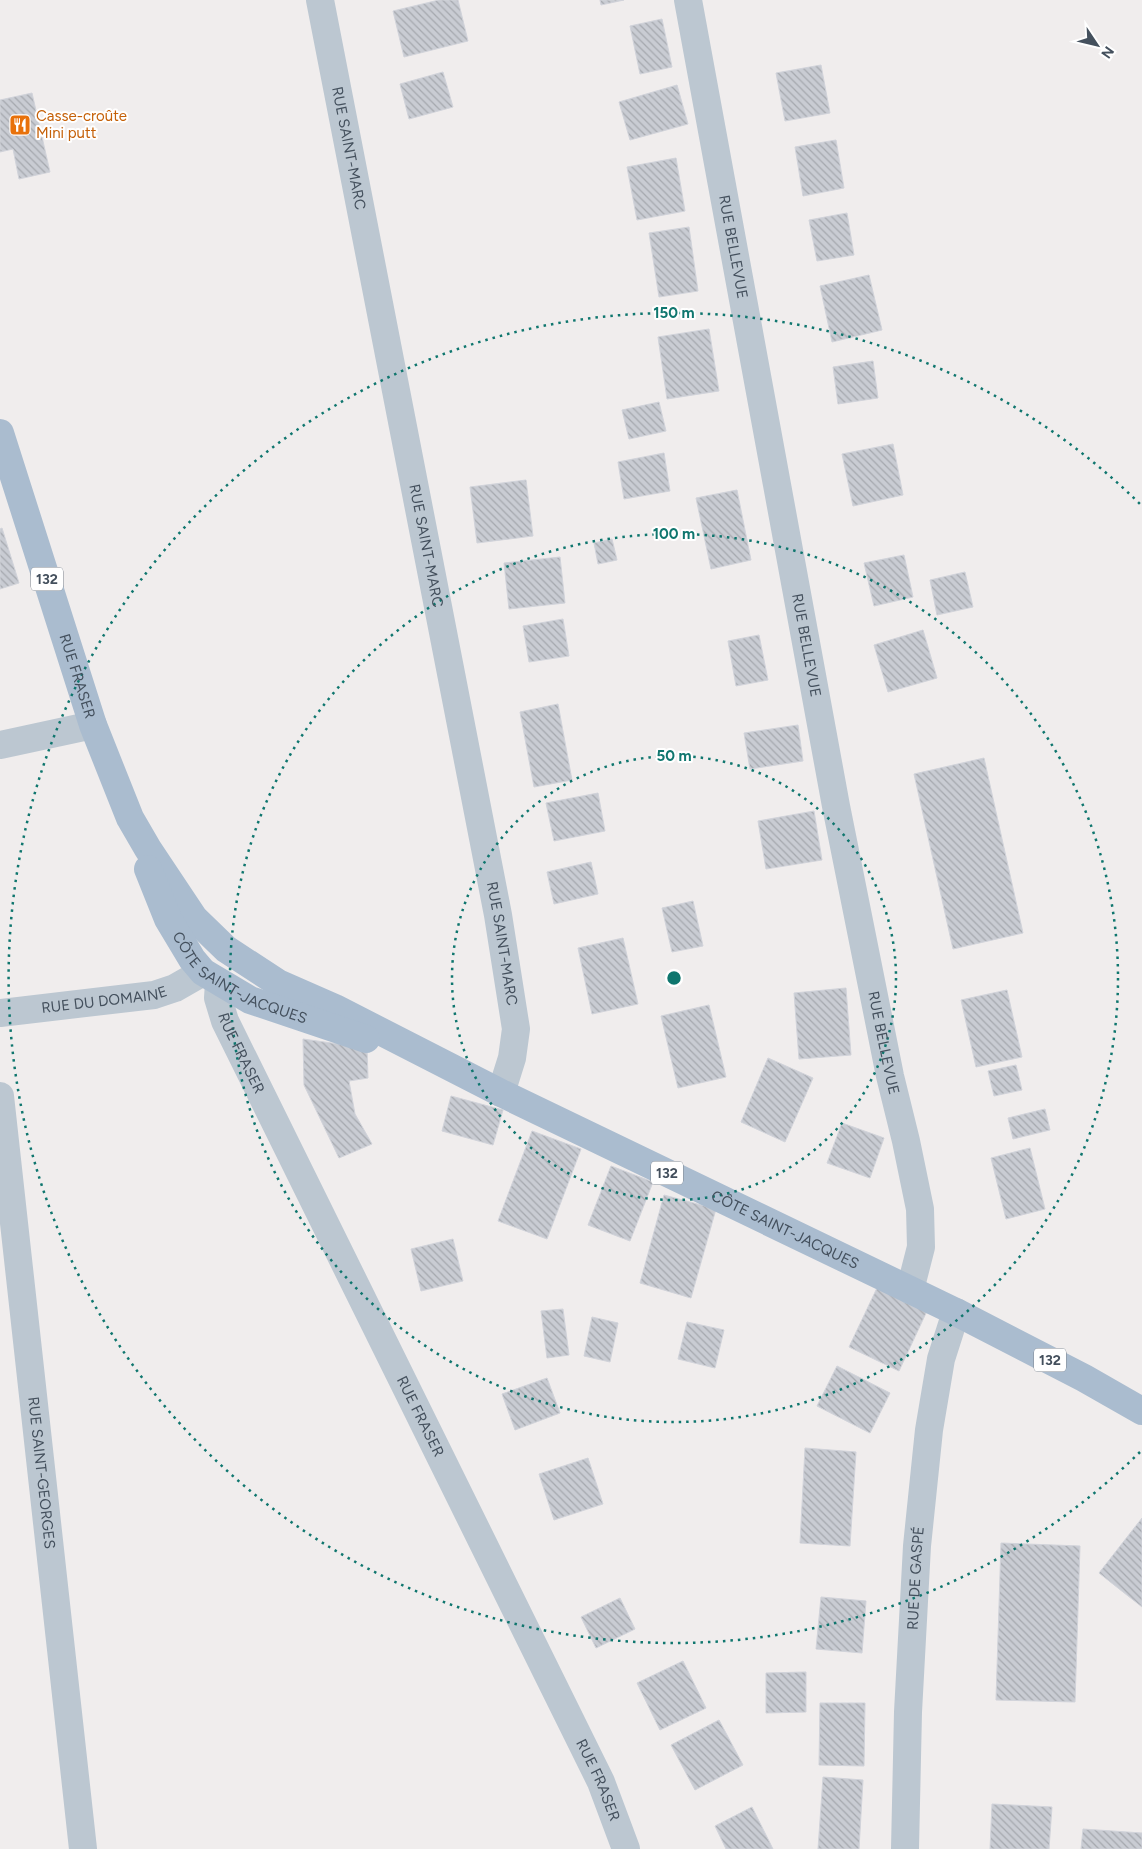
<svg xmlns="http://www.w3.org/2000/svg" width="1142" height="1849" viewBox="0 0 1142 1849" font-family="Figtree,sans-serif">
<defs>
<pattern id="building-back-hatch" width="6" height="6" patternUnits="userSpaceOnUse" patternTransform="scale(1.25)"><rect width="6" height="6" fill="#c9ccd3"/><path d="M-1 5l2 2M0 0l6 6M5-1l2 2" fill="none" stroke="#a5a8ae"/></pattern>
</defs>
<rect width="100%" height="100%" fill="#f0eded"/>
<!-- building -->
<g fill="url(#building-back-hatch)" stroke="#d1d3da">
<polygon points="439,0 458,0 468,41 404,57 393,11"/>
<polygon points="600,0 624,0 601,5"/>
<polygon points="662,19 672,67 640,74 630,26"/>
<polygon points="821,65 830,113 785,121 776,73"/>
<polygon points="443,72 453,107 409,119 400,84"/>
<polygon points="677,85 688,124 630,140 619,102"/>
<polygon points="32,93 50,172 19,179 13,149 0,152 0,100"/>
<polygon points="836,140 844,188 803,196 795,147"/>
<polygon points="676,158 685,211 637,220 627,167"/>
<polygon points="847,213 854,255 817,261 809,220"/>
<polygon points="689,227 698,291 659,297 649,233"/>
<polygon points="869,275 882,330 832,342 820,286"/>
<polygon points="709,329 719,391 667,399 658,337"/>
<polygon points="873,361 878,398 838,404 833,367"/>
<polygon points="659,402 666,431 629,439 622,410"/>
<polygon points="893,444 903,495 853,506 842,454"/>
<polygon points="664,453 670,491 624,499 618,462"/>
<polygon points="526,480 533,536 477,543 470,487"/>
<polygon points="737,490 751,560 711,569 696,498"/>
<polygon points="2,528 19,583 0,589 0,529"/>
<polygon points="612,539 617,560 598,564 594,543"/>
<polygon points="904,555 913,597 874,606 864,563"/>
<polygon points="560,557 565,603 509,609 504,563"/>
<polygon points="965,572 973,607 937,615 930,580"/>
<polygon points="563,619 569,656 529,662 523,626"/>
<polygon points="923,630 937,678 888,692 874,645"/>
<polygon points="759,635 768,680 736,686 728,641"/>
<polygon points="558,704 572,780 534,787 520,712"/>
<polygon points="798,725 803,761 750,769 744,733"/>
<polygon points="984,758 1023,933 953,949 914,774"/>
<polygon points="598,793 605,831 554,841 546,803"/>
<polygon points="814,811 822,860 766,869 758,821"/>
<polygon points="591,862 598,894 554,904 547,872"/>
<polygon points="693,901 703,946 672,952 662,908"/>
<polygon points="623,938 638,1004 592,1014 578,948"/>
<polygon points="846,988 851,1055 799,1059 794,993"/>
<polygon points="1007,990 1022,1057 976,1067 961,1000"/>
<polygon points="709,1005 726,1077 678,1088 661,1016"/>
<polygon points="303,1039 367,1048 368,1078 349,1081 355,1114 372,1144 339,1158 304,1085"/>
<polygon points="768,1058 813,1078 785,1142 741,1122"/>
<polygon points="1016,1065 1022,1090 994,1096 988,1071"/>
<polygon points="451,1096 503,1110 493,1145 442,1131"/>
<polygon points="1045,1109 1050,1130 1013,1139 1008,1118"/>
<polygon points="842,1123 884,1138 870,1178 827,1163"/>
<polygon points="532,1131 581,1149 547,1239 498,1221"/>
<polygon points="1030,1148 1045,1209 1006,1219 991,1158"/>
<polygon points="611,1166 653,1182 630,1241 588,1225"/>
<polygon points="664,1195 716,1209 691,1298 640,1283"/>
<polygon points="453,1239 463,1281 421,1291 411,1249"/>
<polygon points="877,1288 927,1311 899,1371 849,1347"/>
<polygon points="563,1309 569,1355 547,1358 541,1311"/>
<polygon points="592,1317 618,1323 610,1362 584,1356"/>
<polygon points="687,1322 724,1330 715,1368 678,1359"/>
<polygon points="837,1366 890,1393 870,1433 817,1406"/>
<polygon points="547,1378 560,1413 515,1430 502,1394"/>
<polygon points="805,1448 856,1452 850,1546 800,1543"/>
<polygon points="588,1458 603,1504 554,1520 539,1474"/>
<polygon points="1142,1518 1142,1607 1099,1573"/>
<polygon points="1001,1543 1080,1546 1075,1702 996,1700"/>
<polygon points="821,1597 866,1601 862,1653 816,1649"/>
<polygon points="620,1598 635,1629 596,1648 581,1617"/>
<polygon points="683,1661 706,1708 660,1730 637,1683"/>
<polygon points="806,1672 806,1712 766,1713 766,1673"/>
<polygon points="820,1703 865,1703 864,1766 819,1765"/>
<polygon points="719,1720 743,1765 695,1790 671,1745"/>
<polygon points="823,1777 863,1780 859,1849 818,1849"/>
<polygon points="992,1804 1052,1807 1049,1849 990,1849"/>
<polygon points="752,1807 773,1849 726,1849 715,1826"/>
<polygon points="1083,1829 1142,1833 1142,1849 1081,1849"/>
</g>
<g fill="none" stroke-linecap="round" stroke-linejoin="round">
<!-- minor -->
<g stroke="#bcc7d1" stroke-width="28">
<path id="s1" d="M320,0L498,915L516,1029L512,1058L501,1093"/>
<path id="s2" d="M688,0L836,806L890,1076L906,1141L920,1209L921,1247L910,1290"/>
<polyline points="0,745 93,725"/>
<path id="s3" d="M219,983L218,998L225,1021L601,1782L626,1849"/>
<path id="s4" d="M0,1013L154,995L175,988L203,972"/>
<path id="s5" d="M0,1096L83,1849"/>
<path id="s6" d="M905,1849L908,1712L917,1546L929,1430L941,1359L956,1312"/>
</g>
<!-- major -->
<g stroke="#aabccf" stroke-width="28">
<path id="s7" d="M0,433L93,725L130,818L148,849L194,918L226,949L278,983L335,1008L501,1093L956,1312L1084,1378L1142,1411"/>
<path id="s8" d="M148,869L168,919L192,959L203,972L250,1000L366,1039"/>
</g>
</g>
<!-- distance rings -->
<g fill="none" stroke="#0f766e" stroke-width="2.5" stroke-dasharray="2.5 5">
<circle cx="674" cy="978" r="222"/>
<circle cx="674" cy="978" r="444"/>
<path d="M1140 1452A665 665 0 1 1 1140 504"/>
</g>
<!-- icons -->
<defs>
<g id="restaurant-square" transform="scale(1.125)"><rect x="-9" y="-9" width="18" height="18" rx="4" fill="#e8710a" stroke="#fff"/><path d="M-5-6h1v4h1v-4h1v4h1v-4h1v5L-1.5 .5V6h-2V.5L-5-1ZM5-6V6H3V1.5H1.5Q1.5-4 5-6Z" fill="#fff"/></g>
</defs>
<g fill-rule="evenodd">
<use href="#restaurant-square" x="20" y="125"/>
</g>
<g text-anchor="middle" stroke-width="4" stroke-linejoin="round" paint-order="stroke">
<!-- shield labels -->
<g fill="#fff" stroke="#7c848e" stroke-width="1">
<rect x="31" y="567.5" width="32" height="23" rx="4"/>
<rect x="651" y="1161.5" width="32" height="23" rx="4"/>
<rect x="1034" y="1348.5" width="32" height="23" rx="4"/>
</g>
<g font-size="14" font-weight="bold" fill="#44505d">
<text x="47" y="584">132</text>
<text x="667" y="1178">132</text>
<text x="1050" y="1365">132</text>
</g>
<!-- food labels -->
<g font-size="15" fill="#c56008" stroke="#fff" text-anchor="start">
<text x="36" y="121">Casse-croûte<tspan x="36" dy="17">Mini putt</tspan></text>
</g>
<!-- street labels -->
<g font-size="15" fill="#44505d" stroke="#fff">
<text dy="5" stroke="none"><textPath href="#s1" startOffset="151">RUE SAINT-MARC</textPath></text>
<text dy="5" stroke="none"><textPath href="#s2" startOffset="251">RUE BELLEVUE</textPath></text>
<text dy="5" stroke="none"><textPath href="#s1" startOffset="556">RUE SAINT-MARC</textPath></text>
<text dy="5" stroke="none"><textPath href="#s2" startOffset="656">RUE BELLEVUE</textPath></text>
<text dy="5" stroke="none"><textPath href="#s7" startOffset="255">RUE FRASER</textPath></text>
<text dy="5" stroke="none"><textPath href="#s1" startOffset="961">RUE SAINT-MARC</textPath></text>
<text dy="5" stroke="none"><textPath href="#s8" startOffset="151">CÔTE SAINT-JACQUES</textPath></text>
<text dy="5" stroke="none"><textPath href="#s4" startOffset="105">RUE DU DOMAINE</textPath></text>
<text dy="5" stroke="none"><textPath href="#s2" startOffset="1061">RUE BELLEVUE</textPath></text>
<text dy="5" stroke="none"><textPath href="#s3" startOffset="75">RUE FRASER</textPath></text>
<text dy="5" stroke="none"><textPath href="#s7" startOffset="1196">CÔTE SAINT-JACQUES</textPath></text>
<text dy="5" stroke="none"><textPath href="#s3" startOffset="480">RUE FRASER</textPath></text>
<text dy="5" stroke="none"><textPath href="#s5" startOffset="379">RUE SAINT-GEORGES</textPath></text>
<text dy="5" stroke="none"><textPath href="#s6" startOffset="271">RUE DE GASPÉ</textPath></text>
<text dy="5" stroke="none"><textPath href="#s3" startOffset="885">RUE FRASER</textPath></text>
</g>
</g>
<circle cx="674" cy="978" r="8" fill="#0f766e" stroke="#fff" stroke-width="2.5"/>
<g font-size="15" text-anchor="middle" font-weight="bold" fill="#0f766e" stroke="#fff" stroke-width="4" stroke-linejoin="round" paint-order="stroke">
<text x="674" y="318">150 m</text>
<text x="674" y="539">100 m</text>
<text x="674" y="761">50 m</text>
</g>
<!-- north arrow -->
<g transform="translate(1097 45) rotate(125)" stroke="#ffffff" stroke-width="4" paint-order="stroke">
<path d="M0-4L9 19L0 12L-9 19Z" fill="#44505d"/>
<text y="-8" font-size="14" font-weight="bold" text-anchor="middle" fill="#44505d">N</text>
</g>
</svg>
